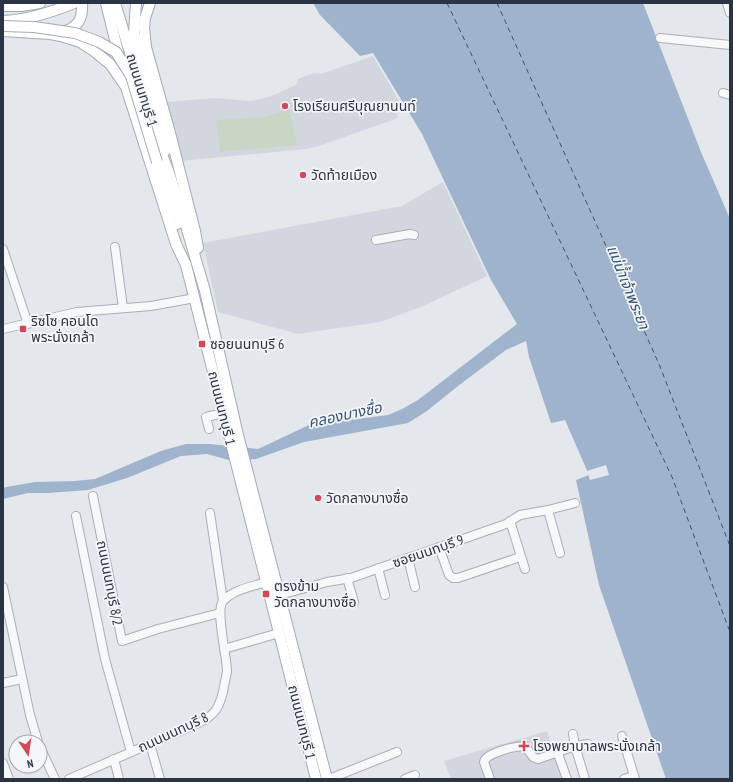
<svg xmlns="http://www.w3.org/2000/svg" width="733" height="782" viewBox="0 0 733 782" font-family="'PT Sans Narrow','Noto Sans Thai',sans-serif">
<rect width="100%" height="100%" fill="#e4e7ec"/>
<!-- built -->
<g fill="#d2d6de">
<polygon points="373,56 400,102 402,110 397,112 398,118 319,146 306,149 180,161 167,102 216,98 250,101 269,97 296,85 298,79 314,73 321,74"/>
<polygon points="443,182 487,276 421,307 380,322 298,334 218,312 203,243 402,206"/>
<polygon points="547,731 562,779 451,779 444,761"/>
</g>
<!-- green -->
<polygon fill="#c9d6c5" points="289,109 297,145 220,152 216,120 265,117"/>
<!-- water -->
<polygon fill="#9fb4cc" points="313,3 643,3 701,152 730,219 730,779 666,779 599,585 576,480 589,475 565,420 551,423 529,357 526,341 506,350 458,386 427,411 408,423 304,442 256,459 229,460 207,454 181,456 127,478 88,490 48,493 28,493 3,499 3,488 6,487 35,482 75,481 95,479 161,451 186,444 210,444 258,449 309,425 388,415 402,409 418,400 517,324 491,280 422,134 373,53 360,56 320,15"/>
<!-- pier -->
<polygon fill="#e4e7ec" points="606,465 609,475 590,480 587,471"/>
<g fill="none" stroke-linecap="round" stroke-linejoin="round">
<!-- ferry -->
<g stroke="#34527a" stroke-width="1" stroke-dasharray="5 4" stroke-linecap="butt">
<polyline points="447,3 672,477 730,632"/>
<polyline points="497,3 659,364 730,546"/>
</g>
<!-- minor casing -->
<g stroke="#a9aeb7" stroke-width="10">
<g id="minor">
<polyline points="727,3 730,13"/>
<polyline points="660,38 730,45"/>
<polyline points="723,93 730,95"/>
<polyline points="376,240 410,234 414,235"/>
<polyline points="115,247 123,308"/>
<polyline points="3,249 28,324"/>
<polyline points="3,329 77,312 151,306 195,298"/>
<polyline points="209,429 206,417 224,413"/>
<polyline points="93,496 122,641 158,629 220,613"/>
<polyline points="548,510 560,553"/>
<polyline points="76,516 105,659 131,752"/>
<polyline points="510,521 525,569"/>
<polyline points="439,547 449,575 453,578 458,578 520,557"/>
<polyline points="408,558 415,587"/>
<polyline points="378,568 385,595"/>
<polyline points="347,578 354,602"/>
<polyline points="3,587 30,715 38,742"/>
<polyline points="280,595 327,582 351,578 506,524 520,515 548,510 575,503"/>
<path d="M223,601C234,589 252,587 266,582"/>
<polyline points="224,649 279,633"/>
<polyline points="3,683 22,679"/>
<polyline points="622,736 635,779"/>
<polyline points="150,744 160,779"/>
<polyline points="40,747 55,779"/>
<polyline points="557,751 567,779"/>
<polyline points="114,759 119,779"/>
<polyline points="3,763 9,779"/>
<path d="M69,779L203,721C216,713 219,707 223,692C224,685 226,678 227,671C227,656 215,611 223,601L210,513"/>
<polyline points="329,779 397,752"/>
<polyline points="405,779 415,775"/>
<path d="M490,779L484,762C486,753 515,746 525,746L533,757L538,759L575,746L573,734"/>
<polyline points="585,779 575,746 588,744"/>
<polyline points="624,779 630,777"/>
</g>
</g>
<!-- major casing -->
<g stroke="#a3abb8" stroke-width="12">
<g id="major">
<polyline points="106,3 120,60"/>
<polyline points="115,3 156,139 168,170 186,226 205,291 238,435 327,779"/>
<polyline points="136,3 134,33 139,50 145,77 157,113 165,151"/>
<polyline points="150,3 145,18 144,28 146,47 170,133 195,231 198,248"/>
<polyline points="3,6 21,6 40,3"/>
<path d="M3,21C27,20 52,12 74,3"/>
<polyline points="3,31 50,34 61,36 80,42 94,51 110,64 126,87 176,244 186,265 316,779"/>
<path d="M62,32C78,28 83,19 82,3"/>
<polyline points="157,162 177,224"/>
</g>
</g>
<!-- minor -->
<use href="#minor" stroke="#f7f8fa" stroke-width="8"/>
<!-- major -->
<use href="#major" stroke="#fff" stroke-width="10"/>
<!-- major-bridge casing -->
<g stroke="#a3abb8" stroke-width="12" stroke-linecap="butt">
<polyline id="major-bridge" points="3,26 34,27 75,33 99,42 116,52 131,76 157,162"/>
</g>
<!-- major-bridge -->
<use href="#major-bridge" stroke="#fff" stroke-width="10"/>
</g>
<!-- markers -->
<g fill="#d1495b" stroke="#f4f6f9" stroke-width="1.5">
<circle cx="285" cy="106" r="4"/>
<circle cx="303" cy="175" r="4"/>
<rect x="19" y="325" width="8" height="8" rx="2"/>
<rect x="198" y="340" width="8" height="8" rx="2"/>
<circle cx="318" cy="498" r="4"/>
<rect x="262" y="590" width="8" height="8" rx="2"/>
<path d="M522 740h4v4h4v4h-4v4h-4v-4h-4v-4h4z"/>
</g>
<g text-anchor="middle" stroke-width="3.5" stroke-linejoin="round" paint-order="stroke">
<!-- street labels -->
<g font-size="14" fill="#2b3445" stroke="#f4f6f9">
<text transform="translate(142 90) rotate(73)" y="5">ถนนนนทบุรี 1</text>
<text transform="translate(222 408) rotate(76)" y="5">ถนนนนทบุรี 1</text>
<text transform="translate(428 551) rotate(-19)" y="5">ซอยนนทบุรี 9</text>
<text transform="translate(110 583) rotate(79)" y="5">ถนนนนทบุรี 8/2</text>
<text transform="translate(302 722) rotate(76)" y="5">ถนนนนทบุรี 1</text>
<text transform="translate(173 732) rotate(-25)" y="5">ถนนนนทบุรี 8</text>
</g>
<!-- poi labels -->
<g font-size="14" fill="#2b3445" stroke="#f4f6f9" text-anchor="start">
<text x="293" y="111">โรงเรียนศรีบุณยานนท์</text>
<text x="311" y="180">วัดท้ายเมือง</text>
<text x="31" y="326">ริซโซ คอนโด<tspan x="31" dy="16">พระนั่งเกล้า</tspan></text>
<text x="210" y="349">ซอยนนทบุรี 6</text>
<text x="326" y="503">วัดกลางบางซื่อ</text>
<text x="274" y="591">ตรงข้าม<tspan x="274" dy="16">วัดกลางบางซื่อ</tspan></text>
<text x="533" y="751">โรงพยาบาลพระนั่งเกล้า</text>
</g>
<!-- water labels -->
<g font-size="15" font-style="italic" fill="#34527a" stroke="#f4f6f9">
<text transform="translate(628 287) rotate(68)" y="5">แม่น้ำเจ้าพระยา</text>
<text transform="translate(345 415) rotate(-12)" y="5">คลองบางซื่อ</text>
</g>
</g>
<!-- border -->
<rect width="733" height="782" fill="none" stroke="#2b3445" stroke-width="8"/>
<!-- north arrow -->
<g transform="translate(28 754) rotate(167)"><circle r="19" fill="#f4f6f9" stroke="#a4a8b1"/>
<path d="M0-3L7 15L0 10L-7 15Z" fill="#d1495b"/>
<text y="-6" font-size="11" font-weight="bold" text-anchor="middle" fill="#2b3445">N</text>
</g>
</svg>
